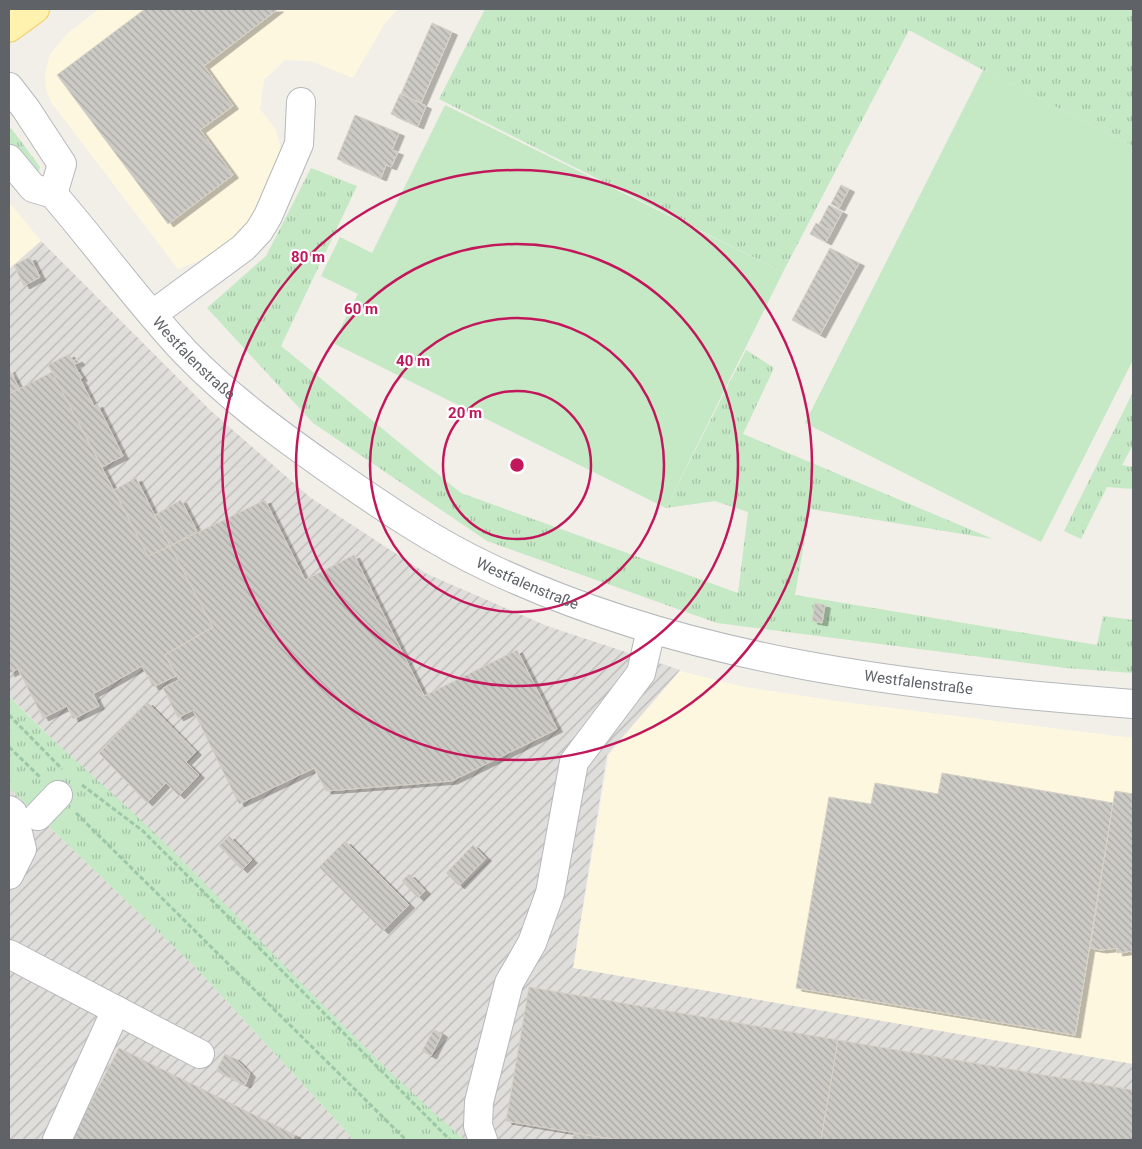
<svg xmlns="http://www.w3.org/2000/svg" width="1142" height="1149" viewBox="0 0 1142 1149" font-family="Roboto,sans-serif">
<defs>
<pattern id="industrial-furrows" width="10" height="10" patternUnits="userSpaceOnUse" patternTransform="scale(1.25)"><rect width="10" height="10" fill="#e0deda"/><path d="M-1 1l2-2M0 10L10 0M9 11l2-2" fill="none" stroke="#b9b8b5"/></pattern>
<pattern id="grass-tufts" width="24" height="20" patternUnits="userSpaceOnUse" patternTransform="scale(1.25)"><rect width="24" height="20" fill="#c5e8c5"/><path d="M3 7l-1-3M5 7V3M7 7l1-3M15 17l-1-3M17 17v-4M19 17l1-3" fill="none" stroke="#a3c0a4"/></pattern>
<pattern id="building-back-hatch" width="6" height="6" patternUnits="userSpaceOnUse" patternTransform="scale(1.25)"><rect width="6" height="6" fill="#cccac5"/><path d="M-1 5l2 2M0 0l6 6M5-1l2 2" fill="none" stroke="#a9a8a4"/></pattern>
<filter id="shadow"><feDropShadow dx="5.5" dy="3" stdDeviation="0" flood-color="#0004"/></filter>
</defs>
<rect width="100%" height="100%" fill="#f1efe8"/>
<!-- commercial -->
<g fill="#fef7e0">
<polygon points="99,9 398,9 385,23 353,78 311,61 285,60 264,80 260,109 276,130 283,157 250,224 216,254 178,269 51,102 46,89 45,75 50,54 67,34"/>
<polygon points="9,202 41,241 9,269"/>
<polygon points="680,671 740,686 836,701 1133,738 1133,1064 573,968 609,754"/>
</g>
<!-- industrial -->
<g fill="url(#industrial-furrows)">
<polygon points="41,241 211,411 311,498 427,574 547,626 680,670 607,755 573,968 1133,1064 1133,1140 465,1140 404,1087 9,696 9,269"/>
<polygon points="9,788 197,969 354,1140 9,1140"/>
</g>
<!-- grass -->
<g fill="url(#grass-tufts)">
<polygon points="485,9 1133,9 1133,146 983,70 909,30 783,272 439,99"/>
<polygon points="11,128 40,167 39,171 35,174 32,171 9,145 9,130"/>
<polygon points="311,168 357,186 281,346 461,493 738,593 748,512 715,501 666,508 746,350 774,368 743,434 993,539 810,509 795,595 1097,645 1103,616 1133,620 1133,673 1066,668 717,623 487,541 313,423 207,308 266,256"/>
<polygon points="1133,392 1133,445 1122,465 1133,467 1133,489 1107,487 1081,539 1064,531"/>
<path d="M9,696C59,749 117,795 169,847C267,945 360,1049 465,1140H354L197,969L9,788Z"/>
</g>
<!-- pitch -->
<g fill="#c5e8c5">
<polygon points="983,70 1133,146 1133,360 1041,542 805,423"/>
<polygon points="445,105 783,272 666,508 333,343 358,294 321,276 340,237 372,253"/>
</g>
<!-- building -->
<g fill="url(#building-back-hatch)" stroke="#d6d1c6" filter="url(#shadow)">
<polygon points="145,9 278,9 204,66 233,106 200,130 233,175 168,224 57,75"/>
<polygon points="432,23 452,32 421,103 401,94"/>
<polygon points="400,94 426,106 418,126 391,114"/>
<polygon points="355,115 399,133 392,150 398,152 391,167 386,165 381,178 337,159"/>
<polygon points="841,185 849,189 839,208 831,204"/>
<polygon points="829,205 842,212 832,231 819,224"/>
<polygon points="816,223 832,231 826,242 810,234"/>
<polygon points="830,248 859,263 820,335 792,320"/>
<polygon points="30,257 40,277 24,286 14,265"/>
<polygon points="69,354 73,361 77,359 79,362 74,365 82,378 80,379 94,406 97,404 123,456 102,467 48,365"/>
<polygon points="9,369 19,388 9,394"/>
<polygon points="52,372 148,556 170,546 213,627 165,655 176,676 153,687 142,666 93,694 99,706 73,719 67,706 43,718 18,669 9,674 9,394"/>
<polygon points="136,478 170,546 148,556 114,490"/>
<polygon points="181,500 197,531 170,546 155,515"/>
<polygon points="265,500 305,580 354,555 424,696 517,650 557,729 452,781 326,791 314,768 239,804 193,710 178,718 163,688 179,680 165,655 213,627 170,546"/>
<polygon points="815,603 825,605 822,623 812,621"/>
<polygon points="147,702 196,752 186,762 199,775 179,796 166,783 147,803 99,753"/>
<polygon points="942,773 1113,803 1075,1035 796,988 829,797 871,804 875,783 938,794"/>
<polygon points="1115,791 1133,794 1133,955 1132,951 1117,953 1117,948 1101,950 1090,948"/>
<polygon points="229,836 252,860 242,870 219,846"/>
<polygon points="345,841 409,905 383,931 319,867"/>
<polygon points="473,845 486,858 459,886 446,873"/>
<polygon points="409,874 425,891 418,898 402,881"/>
<polygon points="529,987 838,1040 821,1140 618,1140 506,1121"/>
<polygon points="434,1029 442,1034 431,1056 422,1051"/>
<polygon points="838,1040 1133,1090 1133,1140 821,1140"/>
<polygon points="119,1048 295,1135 292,1140 71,1140"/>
<polygon points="225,1054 236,1059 250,1074 245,1085 216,1071"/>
<polygon points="574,1133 618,1140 572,1140"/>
</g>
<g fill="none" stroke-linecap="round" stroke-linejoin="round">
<!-- minor casing -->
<g stroke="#b5b8bc" stroke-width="30">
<g id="minor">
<polyline points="9,87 26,109 62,164 53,194"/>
<path id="s1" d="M9,159L33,188L53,194C98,246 138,302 185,352C228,397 279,434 330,470C380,505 434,542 490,568C691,663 914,687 1133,704"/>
<polyline points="153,314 243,248 259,231 268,216 299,144 301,102"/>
<polyline points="9,810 13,813 22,849 9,875"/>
<polyline points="38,816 58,795"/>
<polyline points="9,954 200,1054"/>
<polyline points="57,1140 116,1010"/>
<polyline points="483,1140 478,1126 479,1102 509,983 532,943 550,893 574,762 641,673 651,630"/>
</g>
</g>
<!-- major casing -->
<g stroke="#f2c960" stroke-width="30">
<polyline id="major" points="9,28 35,9"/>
</g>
<!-- path -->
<g stroke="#9cc7a9" stroke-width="3" stroke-dasharray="5 2.5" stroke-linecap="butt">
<polyline points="9,715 62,769"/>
<polyline points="9,747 40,777"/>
<polyline points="82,785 143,831 450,1140"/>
<polyline points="76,813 406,1140"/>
</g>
<!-- minor -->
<use href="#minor" stroke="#fff" stroke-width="28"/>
<!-- major -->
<use href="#major" stroke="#fff2af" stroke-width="28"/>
</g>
<!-- distance rings -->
<g fill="none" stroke="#c2185b" stroke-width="2.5">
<circle cx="517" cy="465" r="74"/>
<circle cx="517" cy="465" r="147"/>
<circle cx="517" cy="465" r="221"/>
<circle cx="517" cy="465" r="295"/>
</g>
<g text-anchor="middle" stroke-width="4.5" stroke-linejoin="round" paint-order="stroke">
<!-- street labels -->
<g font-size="15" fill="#5f6368" stroke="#fff">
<text dy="5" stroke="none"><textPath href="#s1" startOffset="275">Westfalenstraße</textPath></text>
<text dy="5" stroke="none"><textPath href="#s1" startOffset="680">Westfalenstraße</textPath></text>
<text dy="5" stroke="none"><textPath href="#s1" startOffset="1085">Westfalenstraße</textPath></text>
</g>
</g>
<circle cx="517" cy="465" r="8" fill="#c2185b" stroke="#fff" stroke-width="2.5"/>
<g font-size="15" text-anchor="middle" font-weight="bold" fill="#c2185b" stroke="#fff" stroke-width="4.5" stroke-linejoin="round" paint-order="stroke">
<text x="308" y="262">80 m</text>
<text x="361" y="314">60 m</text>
<text x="413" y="366">40 m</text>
<text x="465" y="418">20 m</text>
</g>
<!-- border -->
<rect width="1142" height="1149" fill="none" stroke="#5f6368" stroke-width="20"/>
</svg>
